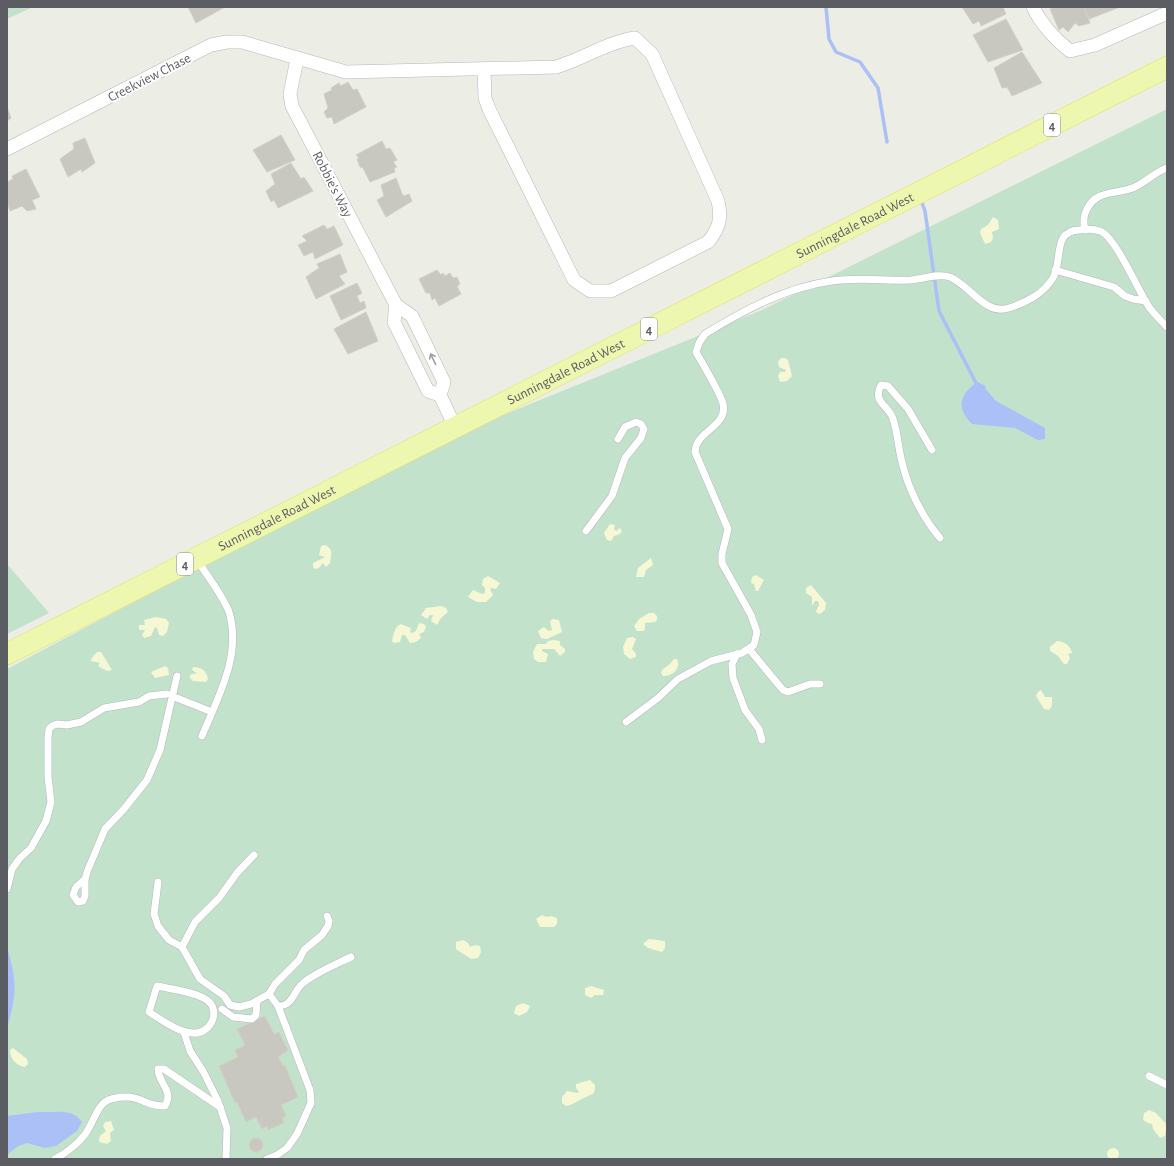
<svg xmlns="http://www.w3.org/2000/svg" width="1174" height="1166" viewBox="0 0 1174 1166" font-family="'Alegreya Sans',sans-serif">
<rect width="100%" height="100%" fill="#ecede4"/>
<!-- green -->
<g fill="#c3e2cc">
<polygon points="7,7 33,7 7,19"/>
<polygon points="1167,109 1167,1159 7,1159 7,669 434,443 762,310"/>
<polygon points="7,564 49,613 7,634"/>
</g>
<!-- sand -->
<g fill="#f5f7d5">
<polygon points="993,217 998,220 999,229 992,232 993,238 991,242 985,244 980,233 981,229 988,225"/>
<polygon points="785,358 788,360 792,376 787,381 780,382 778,376 780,372 785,372 786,370 779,367 778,362 781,358"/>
<polygon points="610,524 615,525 614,529 616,531 620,528 622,531 620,534 614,536 611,541 607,540 604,533"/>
<path d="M325,545C334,549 331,555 330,563L326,567L323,563L319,568L315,569L313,567V563L325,557L319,555L321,546Z"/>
<polygon points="651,558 653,565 646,570 644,577 636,577 638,568"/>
<polygon points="756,575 764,580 758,591 756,591 754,584 751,583 752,577"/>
<polygon points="488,576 500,583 496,589 492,588 490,589 493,595 486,602 477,602 468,597 473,590 482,594 485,593 485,588 482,585 483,579"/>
<polygon points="811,585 826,603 825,610 820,614 817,613 816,611 819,605 818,601 815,601 812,606 812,597 806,593 806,588"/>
<polygon points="442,606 446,608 448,612 441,618 437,625 431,621 433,615 430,615 427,619 421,615 426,608"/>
<polygon points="649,613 654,613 657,616 657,620 655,622 645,623 645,628 644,631 637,631 634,626 639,619"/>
<polygon points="156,617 166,619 169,623 167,632 163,636 159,635 157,628 155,627 151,636 144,638 142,635 145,630 139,630 139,625 145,625 144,620"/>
<polygon points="552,619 559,620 562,632 547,639 541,638 538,631 544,627 549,631 552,630 550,622"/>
<path d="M419,623L424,624L426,627L424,632L419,634L421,638L416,642L410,643L405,635H402L400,642L394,643L392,641C394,634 394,627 401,624L411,628L410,632L412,633L416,631Z"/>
<polygon points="633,637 636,639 632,649 636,654 636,657 630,659 624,654 623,647 627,638"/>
<polygon points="554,640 560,641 560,645 565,649 565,652 560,656 554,649 542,649 542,651 548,654 546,662 538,662 534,659 533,652 537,644 546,644 548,641"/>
<path d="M1057,641C1064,641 1071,646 1072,653L1068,654L1070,658L1067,664H1064L1058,656L1050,651V647Z"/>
<polygon points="97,652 101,652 112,670 107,671 98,666 100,663 91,661 91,659"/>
<path d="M674,659H677C681,669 673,676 663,676L661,673L662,670L670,664Z"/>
<polygon points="165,666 168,668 169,675 155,678 151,672"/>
<path d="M193,667C201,667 207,671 208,679L206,682L193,681L190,678V675L197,673L192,670Z"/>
<polygon points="1041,690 1045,697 1052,697 1052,706 1049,710 1044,709 1036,696 1038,692"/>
<polygon points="542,915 546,917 551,916 557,918 557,924 554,927 540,927 536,919"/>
<polygon points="649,939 665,941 665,948 662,952 648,948 643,944"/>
<polygon points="463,940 468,943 470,947 475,945 480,946 481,952 478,958 471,959 456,949 456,942"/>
<polygon points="591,986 604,990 603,995 595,995 591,998 585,995 585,988"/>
<polygon points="523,1003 530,1006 527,1012 519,1016 514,1013 516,1006"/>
<path d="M13,1048L27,1059L28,1064L25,1067C16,1066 10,1058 10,1050Z"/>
<path d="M590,1080L595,1085V1090L593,1094C583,1097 574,1105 566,1106L562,1103V1097L567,1091L578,1093L579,1092L576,1088V1084Z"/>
<polygon points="1149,1110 1156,1113 1167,1125 1165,1136 1160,1138 1153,1129 1152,1124 1148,1123 1143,1120 1144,1113"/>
<path d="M111,1121L114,1130L110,1133L111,1141L107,1144L99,1142C99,1134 102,1135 106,1131L103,1126L105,1122Z"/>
<circle cx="1113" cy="1154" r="6"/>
</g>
<!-- water -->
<g fill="#aac0f7">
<path d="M976,383L984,387L996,401L1045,428V439L1038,440L1015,428L972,424C957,409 958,396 976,383Z"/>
<path d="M7,947C17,982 17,993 7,1028Z"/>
<path d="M38,1112C55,1113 72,1107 82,1122L77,1131L56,1146L45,1148L27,1143L18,1146L7,1155V1116Z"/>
</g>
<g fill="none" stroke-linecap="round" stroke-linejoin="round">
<!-- stream -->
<g stroke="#aac0f7" stroke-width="3.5">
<polyline points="826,7 829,39 836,52 860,62 878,88 887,142"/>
<polyline points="922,203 925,211 939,311 976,383 984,387"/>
</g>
</g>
<!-- building -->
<g fill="#c9c8c0" stroke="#d1d1c3">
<polygon points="188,7 225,7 196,23"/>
<polygon points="962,7 1003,7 1006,14 981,26 979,21 973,24"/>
<polygon points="1055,7 1084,7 1090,23 1079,26 1075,23 1068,32 1063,27 1059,30 1050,9"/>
<polygon points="1084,7 1120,7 1089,19"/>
<polygon points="1006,19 1023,50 988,62 973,35"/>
<polygon points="1022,52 1042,83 1012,96 1007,87 1002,88 994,68"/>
<polygon points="348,82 353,90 357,89 366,107 334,124 332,117 327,118 324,112 328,108 324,94 332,90 331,88 339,83 341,86"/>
<polygon points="7,107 11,118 7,121"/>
<polygon points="281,135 295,160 267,172 253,150"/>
<polygon points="85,138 95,163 82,172 81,169 68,177 60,159 74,149 73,143"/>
<polygon points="382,141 386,149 390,148 397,160 393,162 397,167 394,168 395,172 370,182 363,168 360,167 357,159 359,158 356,155"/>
<polygon points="291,163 301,179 304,177 313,191 278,208 274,200 271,202 266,191 275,184 271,174"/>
<polygon points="26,169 40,197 32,200 36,209 27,211 22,206 10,211 7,201 7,182 13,179 12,176"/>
<polygon points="396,178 403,196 409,194 412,201 386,217 377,200 384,196 381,185"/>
<polygon points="324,225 327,229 334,226 343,245 315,259 313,252 304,256 298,245 307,241 302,236"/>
<polygon points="340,254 347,272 339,276 345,284 316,299 306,277 319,268 317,264"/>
<polygon points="437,270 441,275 443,273 445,276 450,273 453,278 457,277 460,284 457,286 461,294 439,306 435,298 432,300 430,293 426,293 419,279"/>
<polygon points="357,283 362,293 357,296 360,303 364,301 366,308 341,320 330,296"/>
<polygon points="366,312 378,341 348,354 334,329"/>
<polygon points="265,1016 274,1034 279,1032 288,1050 278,1057 283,1066 285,1065 298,1097 281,1105 286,1116 282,1118 284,1123 268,1130 267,1126 262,1129 256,1117 246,1122 237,1102 235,1103 219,1066 238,1057 235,1050 245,1045 237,1029"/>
<circle cx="256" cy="1145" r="7"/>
</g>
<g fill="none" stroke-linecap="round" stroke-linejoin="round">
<!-- lane casing -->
<g stroke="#b6b7bd" stroke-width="8">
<g id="lane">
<path d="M1085,230C1083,222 1083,216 1087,209C1097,189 1117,195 1135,187C1146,182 1155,172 1167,168"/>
<polyline points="1055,270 1114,287 1125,296 1133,299 1146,301"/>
<path d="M932,450L908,409L888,386L881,385C872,403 889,405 893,419C898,433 898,448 902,462C908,489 923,518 940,538"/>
<polyline points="586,531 612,496 625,458 641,438 644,429 641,424 636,422 625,427 618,439"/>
<path d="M197,560C206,574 224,597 229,612C242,655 218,697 202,736"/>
<polyline points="749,649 783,690 788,692 810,684 820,684"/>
<polyline points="737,654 732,664 733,678 745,710 759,729 762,740"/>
<polyline points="177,698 212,712"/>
<path d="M626,722L658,698L678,679L711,661L742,653L754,645L757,632L751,615L722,563V554L728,529L695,452C696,430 728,427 723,404C721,394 702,363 696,352L699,343L705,334C744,310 787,287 832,281C858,277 885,281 911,280C923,279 938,273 950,277C970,285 985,316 1009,308C1027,302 1043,294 1053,278C1063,261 1052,231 1079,230C1086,229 1094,229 1100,231C1115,236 1139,292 1149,307C1154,314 1161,321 1167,327"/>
<polyline points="85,879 76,887 73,895 78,902 83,901 85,896 85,880 87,872 105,829 124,809 147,780 160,750 177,676"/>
<polyline points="158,882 154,914 158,926 169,940 182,947 200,979 224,996 230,1005 239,1007 251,1004 269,994 275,984 299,960 304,950 322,935 328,926 329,921 327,916"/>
<polyline points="7,889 12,869 20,858 31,848 46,821 51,802 48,777 48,738 49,729 52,726 57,724 67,725 81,722 104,708 139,702 149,696 167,694"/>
<polyline points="182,947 195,922 219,898 237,873 254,855"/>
<path d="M157,986C171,989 196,992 207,1000C222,1011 210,1035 193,1033C177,1032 162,1020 149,1012Z"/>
<path d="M269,994L278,1006C293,1006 293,992 302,984C314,973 337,964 351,957"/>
<polyline points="222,1009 233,1017 252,1019 256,1015 257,1001"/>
<polyline points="184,1032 190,1051 203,1071 218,1101 227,1128 226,1159"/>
<polyline points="1149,1076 1167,1085"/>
<path d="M55,1159C65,1154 79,1143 86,1133C100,1111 96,1096 129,1097C142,1098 150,1107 165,1106C174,1090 159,1085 158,1069H164L220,1107"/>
<polyline points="267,1159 277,1155 287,1148 297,1134 311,1103 310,1090 278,1006"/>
</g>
</g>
<!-- street casing -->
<g stroke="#b6b7bd" stroke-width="14">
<g id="street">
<path d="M1033,7C1041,24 1055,39 1070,51L1095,45L1167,13"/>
<polyline points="297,59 290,94 292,106 396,305 412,316 444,382 440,395 455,427"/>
<path d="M7,149L211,45L227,42H242L346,72L556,67C583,59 607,42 635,38L652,54L718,201C722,218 719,229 708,242L611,291H590L574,280L489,109L485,98L484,69"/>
<polyline points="396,305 394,322 428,391 440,395"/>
</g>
</g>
<!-- primary casing -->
<g stroke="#e3e466" stroke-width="22">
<g id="primary">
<path id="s1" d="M7,654L1167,67"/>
</g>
</g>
<!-- lane -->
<use href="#lane" stroke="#fff" stroke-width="7"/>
<!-- street -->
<use href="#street" stroke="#fff" stroke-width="13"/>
<!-- primary -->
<use href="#primary" stroke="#eef7af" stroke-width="21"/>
</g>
<!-- one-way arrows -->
<defs><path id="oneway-shaft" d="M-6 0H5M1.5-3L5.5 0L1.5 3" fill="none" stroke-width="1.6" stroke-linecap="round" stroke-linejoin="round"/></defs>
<use stroke="#9d9ea1" href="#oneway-shaft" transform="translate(433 359) rotate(-116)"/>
<g text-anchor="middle" stroke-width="4" stroke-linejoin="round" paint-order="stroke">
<!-- shield labels -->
<g fill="#fff" stroke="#8d8e92" stroke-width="1">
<rect x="1044" y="114" width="16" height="22" rx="3"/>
<rect x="641" y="318" width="16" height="22" rx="3"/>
<rect x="177" y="553" width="16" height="22" rx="3"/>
</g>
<g font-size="13" font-weight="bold" fill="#5c5d63">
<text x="1052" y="130">4</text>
<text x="649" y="334">4</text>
<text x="185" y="569">4</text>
</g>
<!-- street labels -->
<g font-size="14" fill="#5c5d63" stroke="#fff">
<text transform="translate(149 77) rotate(-27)" y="5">Creekview Chase</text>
<text transform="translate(333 184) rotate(63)" y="5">Robbie's Way</text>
<text dy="5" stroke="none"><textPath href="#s1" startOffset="950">Sunningdale Road West</textPath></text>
<text dy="5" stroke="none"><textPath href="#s1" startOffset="626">Sunningdale Road West</textPath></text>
<text dy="5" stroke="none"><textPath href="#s1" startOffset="302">Sunningdale Road West</textPath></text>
</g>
</g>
<!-- border -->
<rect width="1174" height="1166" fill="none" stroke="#5c5d63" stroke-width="16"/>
</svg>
